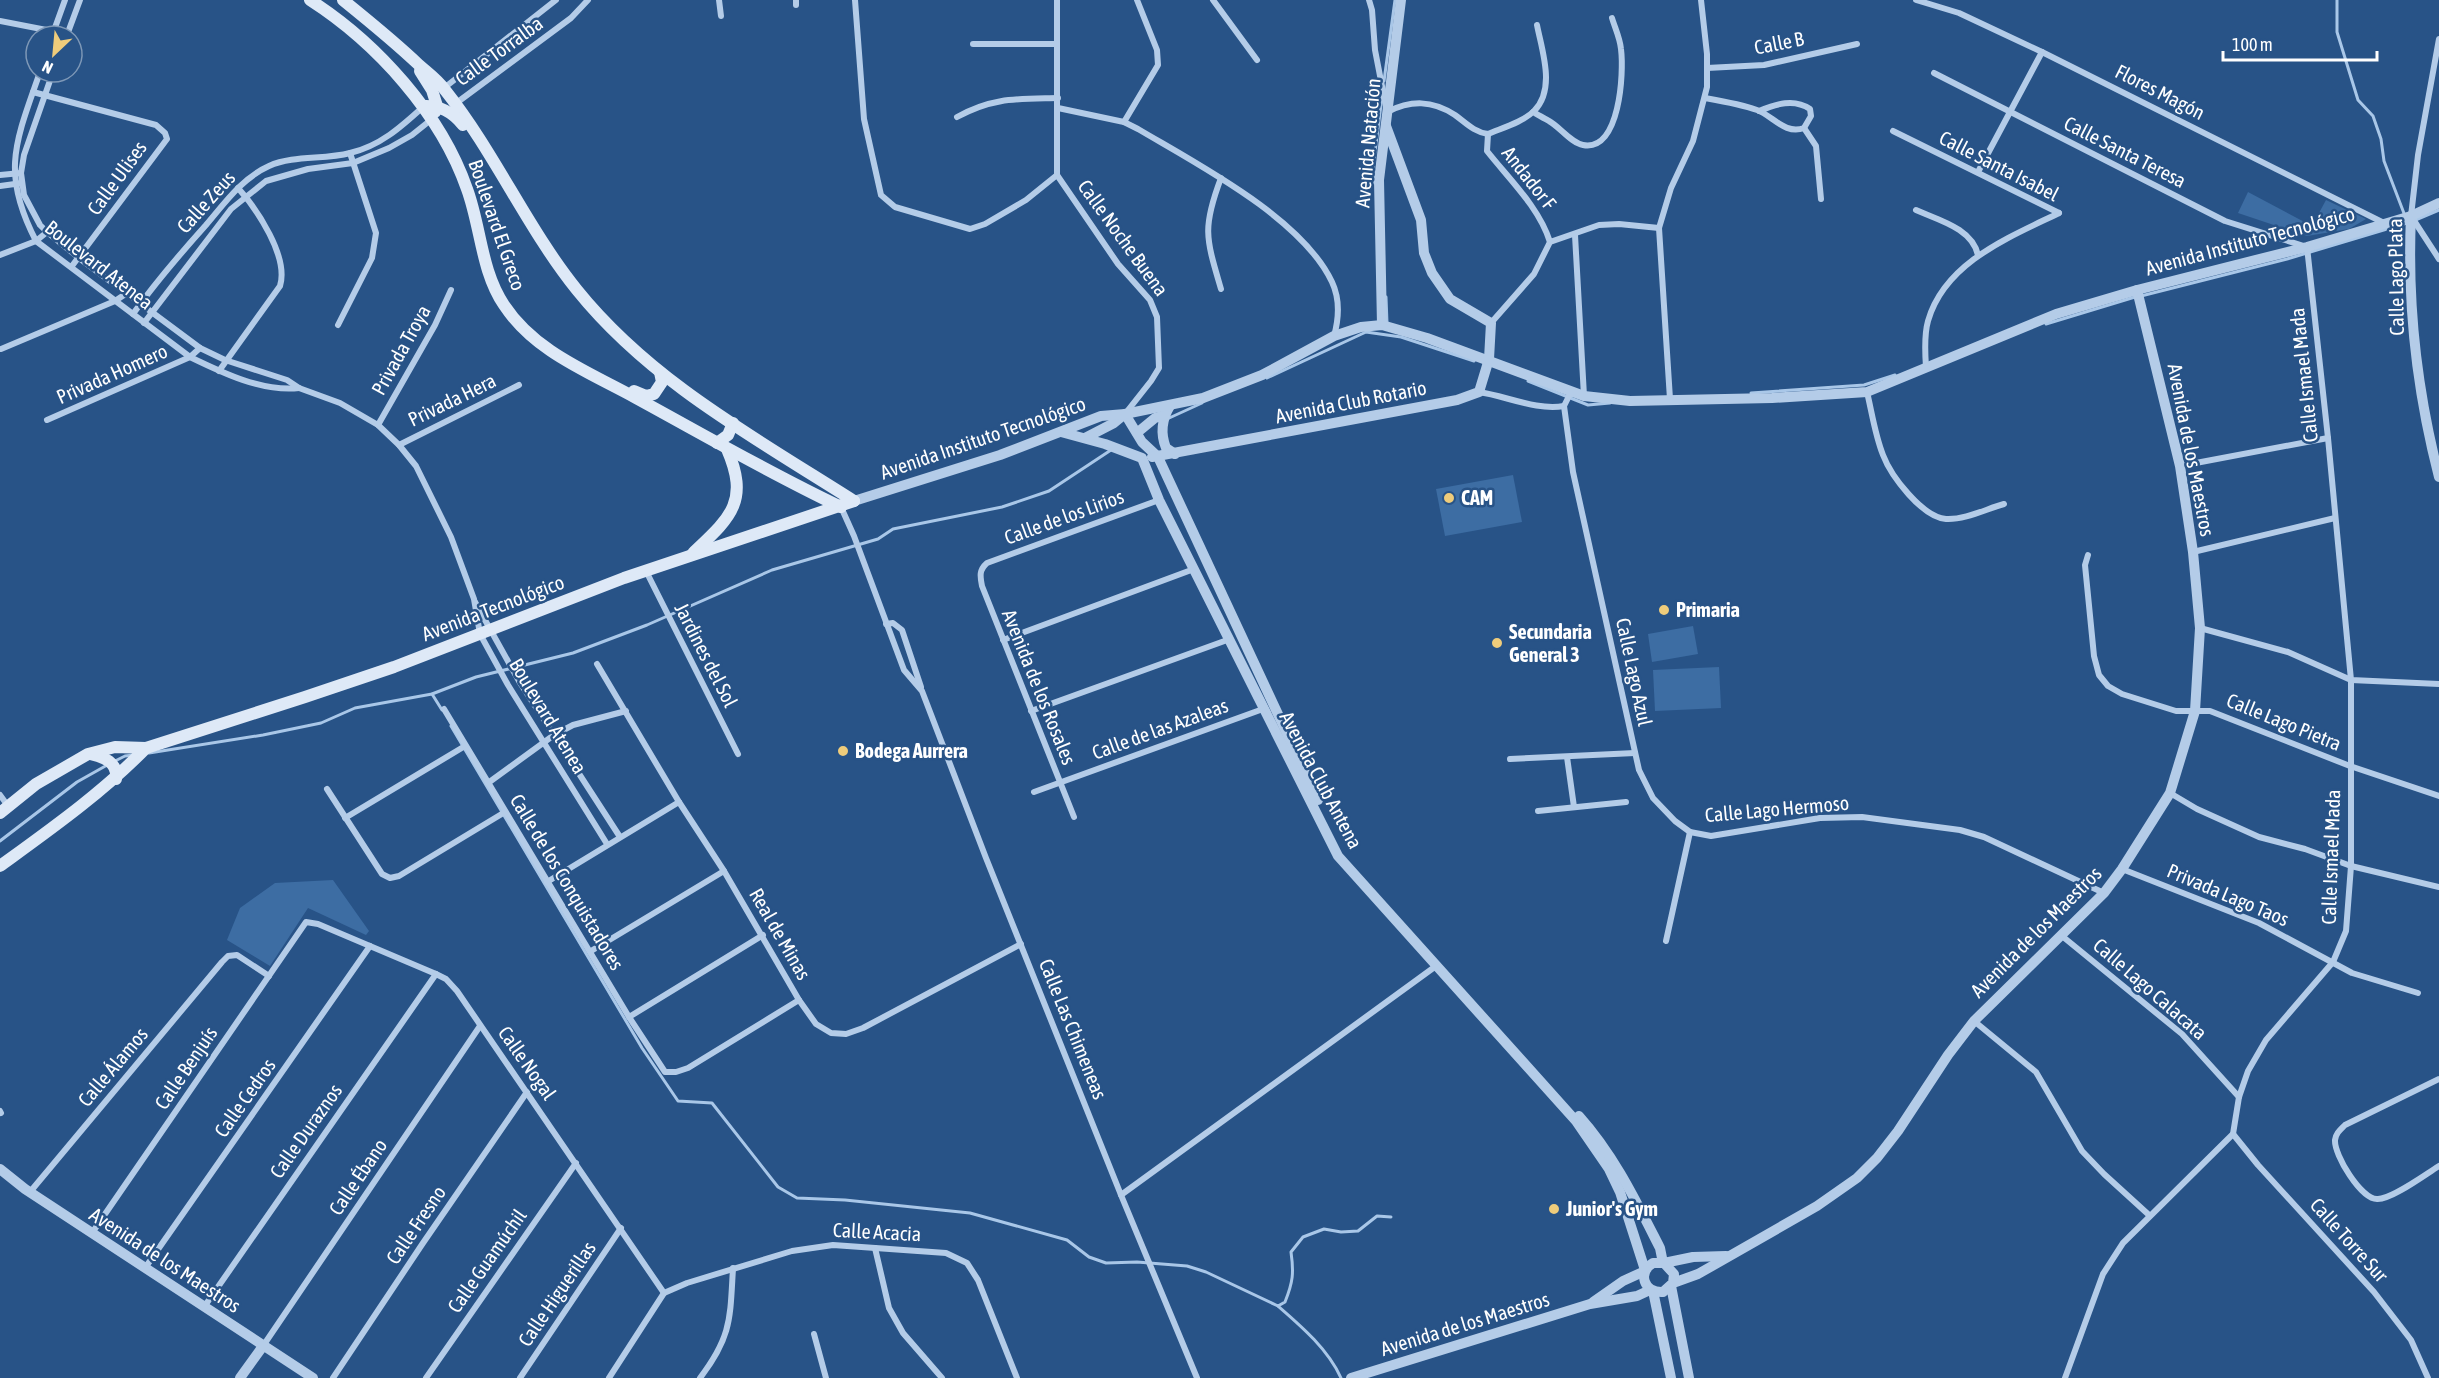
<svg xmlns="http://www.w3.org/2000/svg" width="2439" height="1378" viewBox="0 0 2439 1378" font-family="'Asap Condensed',sans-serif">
<rect width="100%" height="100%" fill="#285387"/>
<!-- green -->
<g fill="#3d6da3">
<polygon points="2248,192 2312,226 2326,200 2366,219 2349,229 2307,236 2238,213"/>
<polygon points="1513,475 1522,522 1445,536 1436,489"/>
<polygon points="1693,626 1698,654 1652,662 1648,634"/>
<polygon points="1719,667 1721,708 1655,711 1653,670"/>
<polygon points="333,880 369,931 366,935 308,908 270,966 227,940 240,908 275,883"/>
</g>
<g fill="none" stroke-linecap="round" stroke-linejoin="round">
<!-- stream -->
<g stroke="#a9c7e8" stroke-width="3">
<polyline points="2337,0 2337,32 2358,100 2373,116 2381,139 2384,161 2405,216"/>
<polyline points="1384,81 1395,0"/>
<polyline points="1374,183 1373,168 1382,97"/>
<polyline points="2413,221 2439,210"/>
<polyline points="2141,296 2287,259 2407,223"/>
<polyline points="1386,297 1387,323"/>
<polyline points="2046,324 2135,297"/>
<polyline points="1267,378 1366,332 1401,337 1474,361"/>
<polyline points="1528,381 1588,405 1610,403"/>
<polyline points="1751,393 1864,385 1895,375"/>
<polyline points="1167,419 1202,403"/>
<polyline points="432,694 442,710"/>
<path d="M451,726L642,1048L678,1101L712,1103L778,1187L797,1198L845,1200L970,1213L1067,1240L1089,1257L1106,1263L1137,1262L1187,1266L1206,1272L1278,1306L1285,1302C1293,1282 1294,1273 1291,1252L1303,1237L1324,1229L1341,1232L1358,1231L1377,1216L1391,1217"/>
<polyline points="149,753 263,735 321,723 355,708 432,694 476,677 573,653 647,625 772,570 878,539 893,529 1002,507 1049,491 1111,450"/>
<polyline points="115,761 125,756 134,755"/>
<polyline points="0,841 77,782 109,764"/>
<path d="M1278,1306C1301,1326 1328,1349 1341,1378"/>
</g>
<!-- minor -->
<g stroke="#b4cce8" stroke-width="6">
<polyline points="719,0 721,16"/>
<polyline points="796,0 796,5"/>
<polyline points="855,0 864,119 881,195 895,207 970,229 985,224 1026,200 1057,175"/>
<polyline points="1057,0 1057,175 1118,264 1150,300 1157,317 1159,368 1151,381 1125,414"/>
<polyline points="1213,0 1257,60"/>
<path d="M1369,0L1372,10L1375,50L1387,112C1411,100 1432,100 1455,115C1466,123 1474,132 1488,134C1502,128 1523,122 1534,111C1556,89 1542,51 1537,25"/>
<polyline points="1916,0 1959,13 2042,52 2384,223"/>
<polyline points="0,21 67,34"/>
<polyline points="67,35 80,0"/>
<polyline points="52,36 65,0"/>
<polyline points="2439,39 2418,155 2411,216 2439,259"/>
<polyline points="973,44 1056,44"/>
<polyline points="1707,68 1764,65 1857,44"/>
<path d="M40,72C16,141 0,172 36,241L190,357C223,373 262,392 299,388"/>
<polyline points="53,72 24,155 21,173 24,195 40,225 47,232 79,258 200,348 225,360 287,380 299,388 340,403 378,425 399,445 416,466 451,537 474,599 480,634 508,685 607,844"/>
<polyline points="1934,73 2225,221 2307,247 2328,438 2351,680 2351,866 2346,931 2333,962 2266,1040 2248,1071 2239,1097 2233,1134 2123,1243 2103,1274 2065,1378"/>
<polyline points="444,88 556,0"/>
<polyline points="33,92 156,125 165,133 167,139 72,266"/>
<path d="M1705,98C1722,101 1740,104 1757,110C1773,116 1785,135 1804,128L1811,116L1810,109C1794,98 1776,104 1759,111"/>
<polyline points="455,104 571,18 588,0"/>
<path d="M1058,108L1124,122L1138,129C1197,164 1302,218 1332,282C1340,299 1339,318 1334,336"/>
<path d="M1533,112C1538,115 1544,118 1549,121C1560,127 1571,143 1583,145C1620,152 1624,73 1621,49C1620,38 1615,28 1612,18"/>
<path d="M957,117C993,97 1018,99 1058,98"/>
<polyline points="1124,122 1158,65 1157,50 1137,0"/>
<polyline points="1804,128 1816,146 1821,199"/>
<polyline points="1893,131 2059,213"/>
<path d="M1488,134L1487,151C1509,179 1539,207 1550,242"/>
<polyline points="1978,172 2042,52"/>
<polyline points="0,175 21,173"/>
<path d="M1221,178C1202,228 1206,238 1221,289"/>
<polyline points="0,186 22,183"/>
<path d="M1916,210C1938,220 1972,228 1978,255"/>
<polyline points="1575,235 1584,396"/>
<polyline points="0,255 36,241 47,232"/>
<path d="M133,314C155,283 180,254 206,225C224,204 242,178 269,166C294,155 324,160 350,153C380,146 401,127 423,107"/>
<polyline points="144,323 231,209 266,181 308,169 353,163 389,148 412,135 432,119"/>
<polyline points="1491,323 1534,274 1550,242 1599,225 1619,224 1659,228"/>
<polyline points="338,325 372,258 376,233 350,153"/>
<polyline points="1,349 115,301 127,293"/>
<path d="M1926,367C1925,353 1924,335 1928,321C1945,262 2010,237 2059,213"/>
<path d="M219,371L280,286C289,257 257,209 238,188"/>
<path d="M1479,392C1506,396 1537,411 1564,406"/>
<polyline points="1571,392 1564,406 1573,472 1639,770 1653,798 1675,821 1690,832 1711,836 1820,818 1862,817 1960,830 1984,837 2104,893"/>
<path d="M1867,392C1872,413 1875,435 1883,455C1891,476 1922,517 1946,519C1965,520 1986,509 2004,504"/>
<polyline points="1670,399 1659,228 1671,188 1693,141 1707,87 1707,54 1701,0"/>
<polyline points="47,420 190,357 200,348"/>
<polyline points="378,425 435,325 451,290"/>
<polyline points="399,445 519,385"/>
<polyline points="2180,466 2328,438"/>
<polyline points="841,507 854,536 904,670 922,691 986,858 1121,1195 1197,1378"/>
<polyline points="2193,552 2335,518"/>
<polyline points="2088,555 2085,565 2094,656 2099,675 2108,686 2122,694 2176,711 2210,711 2350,766 2439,796"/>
<polyline points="646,571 738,754"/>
<polyline points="475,602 519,681 620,837"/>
<polyline points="886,624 893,623 902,630 921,687"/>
<polyline points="2200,628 2288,652 2351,680 2439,684"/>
<polyline points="1003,640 1194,569"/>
<polyline points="597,664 679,802 724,871 799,1000 816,1024 831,1033 846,1034 863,1028 1021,944"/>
<polyline points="444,709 629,1017 665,1072 676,1072 688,1068 799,1000"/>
<polyline points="1031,711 1230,639"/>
<polyline points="1567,757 1574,807"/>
<polyline points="1510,759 1635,753"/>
<polyline points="488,783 554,735 573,725 626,711"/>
<polyline points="327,789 382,874 390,878 399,876 505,812"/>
<polyline points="1034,792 1263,709"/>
<polyline points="2170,793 2197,809 2259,837 2305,849 2351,866 2439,887"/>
<polyline points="0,795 8,806"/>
<polyline points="1538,811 1626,802"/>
<path d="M1074,817L982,586C980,576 979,570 987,563L1159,500"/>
<polyline points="345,818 465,746"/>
<polyline points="2122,869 2259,923 2352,973 2418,993"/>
<polyline points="547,882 679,802"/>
<polyline points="2062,936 2182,1034 2239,1097"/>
<polyline points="1666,941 1690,832"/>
<polyline points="591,951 724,871"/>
<polyline points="629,1017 763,935"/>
<polyline points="1974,1021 2036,1072 2082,1151 2104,1174 2149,1215"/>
<path d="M2439,1079L2345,1125C2340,1130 2336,1133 2335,1140C2334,1155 2361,1199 2377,1199C2391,1200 2426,1174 2439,1166"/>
<polyline points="0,1111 1,1113"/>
<polyline points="2233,1134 2258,1165 2374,1292 2411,1340 2428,1378"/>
<polyline points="30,1192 222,962 228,956 237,955 269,976"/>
<polyline points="1121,1195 1436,966"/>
<polyline points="92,1233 306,922 318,924 436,974 446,979 457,991 664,1293"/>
<polyline points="875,1248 889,1308 903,1333 942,1378"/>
<polyline points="145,1268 370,946"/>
<polyline points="664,1293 687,1283 792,1251 833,1245 946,1253 967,1263 978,1280 1017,1378"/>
<polyline points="204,1307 436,974"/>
<polyline points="814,1334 826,1378"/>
<polyline points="263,1346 480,1026"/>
<polyline points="333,1378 423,1243 527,1092"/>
<polyline points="426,1378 576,1163"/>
<polyline points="520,1378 621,1228"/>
<polyline points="609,1378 664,1293"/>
<path d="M700,1378C732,1336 730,1318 733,1268"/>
</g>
<!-- tertiary -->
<g stroke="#b4cce8" stroke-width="10">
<path d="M2411,216C2407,304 2417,392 2439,477"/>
<polyline points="1382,325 1379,180 1401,0"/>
<path d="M1170,406C1162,419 1160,433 1166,448L1175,454"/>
<polyline points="1125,414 1142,442 1158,457 1318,800"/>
<polyline points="1061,432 1105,444 1142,458 1159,500 1338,856 1576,1121 1609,1169 1620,1192 1645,1270"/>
<polyline points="1138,432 1155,418 1165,415"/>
<polyline points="1085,438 1114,423 1125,414"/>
<polyline points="1152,457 1457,400 1479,392 1489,359 1491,323 1450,299 1432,273 1424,253 1421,220 1386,126"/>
<polyline points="854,501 1000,455 1101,416 1125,414 1203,398 1262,375 1334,336 1361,327 1382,325 1427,338 1584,396 1630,401 1772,398 1867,392 2056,314 2137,290 2307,247 2411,216 2439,203"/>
<path d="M1579,1116C1614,1155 1636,1201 1660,1248L1663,1263"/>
<polyline points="0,1169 25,1189 313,1378"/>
<polyline points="1664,1263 1693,1257 1726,1256"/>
<path d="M1673,1283L1674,1274L1664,1263H1653C1637,1273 1644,1293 1663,1292L1673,1283L1698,1274L1817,1206L1857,1178L1877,1158L1898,1131L1948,1055L1974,1021L2104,893L2122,869L2170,793L2195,711L2200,628L2193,552L2180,466L2137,290"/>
<polyline points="1671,1286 1689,1378"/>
<polyline points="1653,1291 1671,1378"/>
<polyline points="1593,1302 1623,1281 1645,1271"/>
<polyline points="240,1378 263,1346"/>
<polyline points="1351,1378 1590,1304 1637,1296 1650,1290"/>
</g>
<!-- secondary -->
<g stroke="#dee9f7" stroke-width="12">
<path d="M310,0C377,43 441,114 467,189C481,227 481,271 504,305C535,352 589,372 636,398C704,435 771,474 841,507"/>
<path d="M343,0C369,21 395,42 419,65C428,73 438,80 445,90C495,153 527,228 577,290C651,382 757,439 854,501"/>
<polyline points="420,71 432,90 437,106 435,112"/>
<path d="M423,106C440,105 452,112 463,125"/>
<polyline points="634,391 646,396 654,394 662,382 660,372"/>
<polyline points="717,443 728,435 733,423"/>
<path d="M693,553C730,518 750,502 727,449"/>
<path d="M90,754C104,757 118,762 116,779"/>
<polyline points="0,813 36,784 88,754 115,747 146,748 305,697 394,667 624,578 854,501"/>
<path d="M0,866C51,829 102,793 146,748"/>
</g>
</g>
<!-- markers -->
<g fill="#efcc7b" stroke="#285387" stroke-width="2">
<circle cx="1449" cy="498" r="6"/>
<circle cx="1664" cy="610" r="6"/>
<circle cx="1497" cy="643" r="6"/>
<circle cx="843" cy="751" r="6"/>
<circle cx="1554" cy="1209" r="6"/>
</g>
<g text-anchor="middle" stroke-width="5" stroke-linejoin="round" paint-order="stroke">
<!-- street labels -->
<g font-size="20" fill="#fff" stroke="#285387">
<text transform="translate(1779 43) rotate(-11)" y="7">Calle B</text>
<text transform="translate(499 51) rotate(-36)" y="7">Calle Torralba</text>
<text transform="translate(2160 92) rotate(27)" y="7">Flores Magón</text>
<text transform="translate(1368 143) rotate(-85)" y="7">Avenida Natación</text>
<text transform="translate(2125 152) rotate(27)" y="7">Calle Santa Teresa</text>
<text transform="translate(1999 166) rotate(27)" y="7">Calle Santa Isabel</text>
<text transform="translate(117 178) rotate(-54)" y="7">Calle Ulises</text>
<text transform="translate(1529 178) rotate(52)" y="7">Andador F</text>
<text transform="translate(206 202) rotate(-48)" y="7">Calle Zeus</text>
<text transform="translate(497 225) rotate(71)" y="7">Boulevard El Greco</text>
<text transform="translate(1123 238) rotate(54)" y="7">Calle Noche Buena</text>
<text transform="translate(2250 241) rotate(-15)" y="7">Avenida Instituto Tecnológico</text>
<text transform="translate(99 265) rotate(38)" y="7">Boulevard Atenea</text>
<text transform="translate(2396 277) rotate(-91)" y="7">Calle Lago Plata</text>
<text transform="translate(401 350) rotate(-61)" y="7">Privada Troya</text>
<text transform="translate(112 374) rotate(-24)" y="7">Privada Homero</text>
<text transform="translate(2304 375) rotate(-96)" y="7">Calle Ismael Mada</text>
<text transform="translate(452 400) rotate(-26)" y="7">Privada Hera</text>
<text transform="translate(1351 402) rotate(-11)" y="7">Avenida Club Rotario</text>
<text transform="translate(983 438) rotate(-19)" y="7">Avenida Instituto Tecnológico</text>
<text transform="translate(2191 450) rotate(79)" y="7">Avenida de los Maestros</text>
<text transform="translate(1064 517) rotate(-20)" y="7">Calle de los Lirios</text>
<text transform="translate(493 608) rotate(-21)" y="7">Avenida Tecnológico</text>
<text transform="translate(706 655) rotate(63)" y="7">Jardines del Sol</text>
<text transform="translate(1634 672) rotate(78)" y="7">Calle Lago Azul</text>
<text transform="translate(1039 687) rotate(68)" y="7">Avenida de los Rosales</text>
<text transform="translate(548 716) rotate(59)" y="7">Boulevard Atenea</text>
<text transform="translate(2284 722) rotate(22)" y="7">Calle Lago Pietra</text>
<text transform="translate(1160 729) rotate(-20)" y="7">Calle de las Azaleas</text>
<text transform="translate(1321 780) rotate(62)" y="7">Avenida Club Antena</text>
<text transform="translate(1777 809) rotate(-5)" y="7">Calle Lago Hermoso</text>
<text transform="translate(2331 857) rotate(-88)" y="7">Calle Ismael Mada</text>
<text transform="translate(567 882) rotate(59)" y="7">Calle de los Conquistadores</text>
<text transform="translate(2228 895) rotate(23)" y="7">Privada Lago Taos</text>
<text transform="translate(2036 932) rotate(-45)" y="7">Avenida de los Maestros</text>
<text transform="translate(780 934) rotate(60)" y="7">Real de Minas</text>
<text transform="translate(2150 989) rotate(41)" y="7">Calle Lago Calacata</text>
<text transform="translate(1073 1029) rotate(68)" y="7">Calle Las Chimeneas</text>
<text transform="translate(527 1063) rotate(55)" y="7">Calle Nogal</text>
<text transform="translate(113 1067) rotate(-50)" y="7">Calle Álamos</text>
<text transform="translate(186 1068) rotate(-56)" y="7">Calle Benjuís</text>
<text transform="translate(245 1098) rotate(-55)" y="7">Calle Cedros</text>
<text transform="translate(306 1131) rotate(-55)" y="7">Calle Duraznos</text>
<text transform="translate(358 1177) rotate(-56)" y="7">Calle Ébano</text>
<text transform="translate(416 1225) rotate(-56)" y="7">Calle Fresno</text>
<text transform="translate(877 1232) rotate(3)" y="7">Calle Acacia</text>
<text transform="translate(2349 1240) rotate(48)" y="7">Calle Torre Sur</text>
<text transform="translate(165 1260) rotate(33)" y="7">Avenida de los Maestros</text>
<text transform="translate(487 1261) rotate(-55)" y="7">Calle Guamúchil</text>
<text transform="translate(557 1294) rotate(-56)" y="7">Calle Higuerillas</text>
<text transform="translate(1465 1324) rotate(-17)" y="7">Avenida de los Maestros</text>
</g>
<!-- poi labels -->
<g font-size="20" font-weight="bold" fill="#fff" stroke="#285387" text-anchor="start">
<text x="1461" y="505">CAM</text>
<text x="1676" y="617">Primaria</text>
<text x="1509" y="639">Secundaria<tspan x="1509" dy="23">General 3</tspan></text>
<text x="855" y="758">Bodega Aurrera</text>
<text x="1566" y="1216">Junior's Gym</text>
</g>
</g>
<!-- north arrow -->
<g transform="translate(54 54) rotate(206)"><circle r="28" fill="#285387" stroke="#7e98b7" stroke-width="1.5"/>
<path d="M0-4.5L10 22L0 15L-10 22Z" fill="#efcc7b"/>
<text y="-9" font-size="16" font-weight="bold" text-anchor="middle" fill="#ffffff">N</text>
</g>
<!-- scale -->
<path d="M2223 51v9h154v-9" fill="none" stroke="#ffffff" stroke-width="3"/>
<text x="2232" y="51" font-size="18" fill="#ffffff" stroke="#285387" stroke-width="4.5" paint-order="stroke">100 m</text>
</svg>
